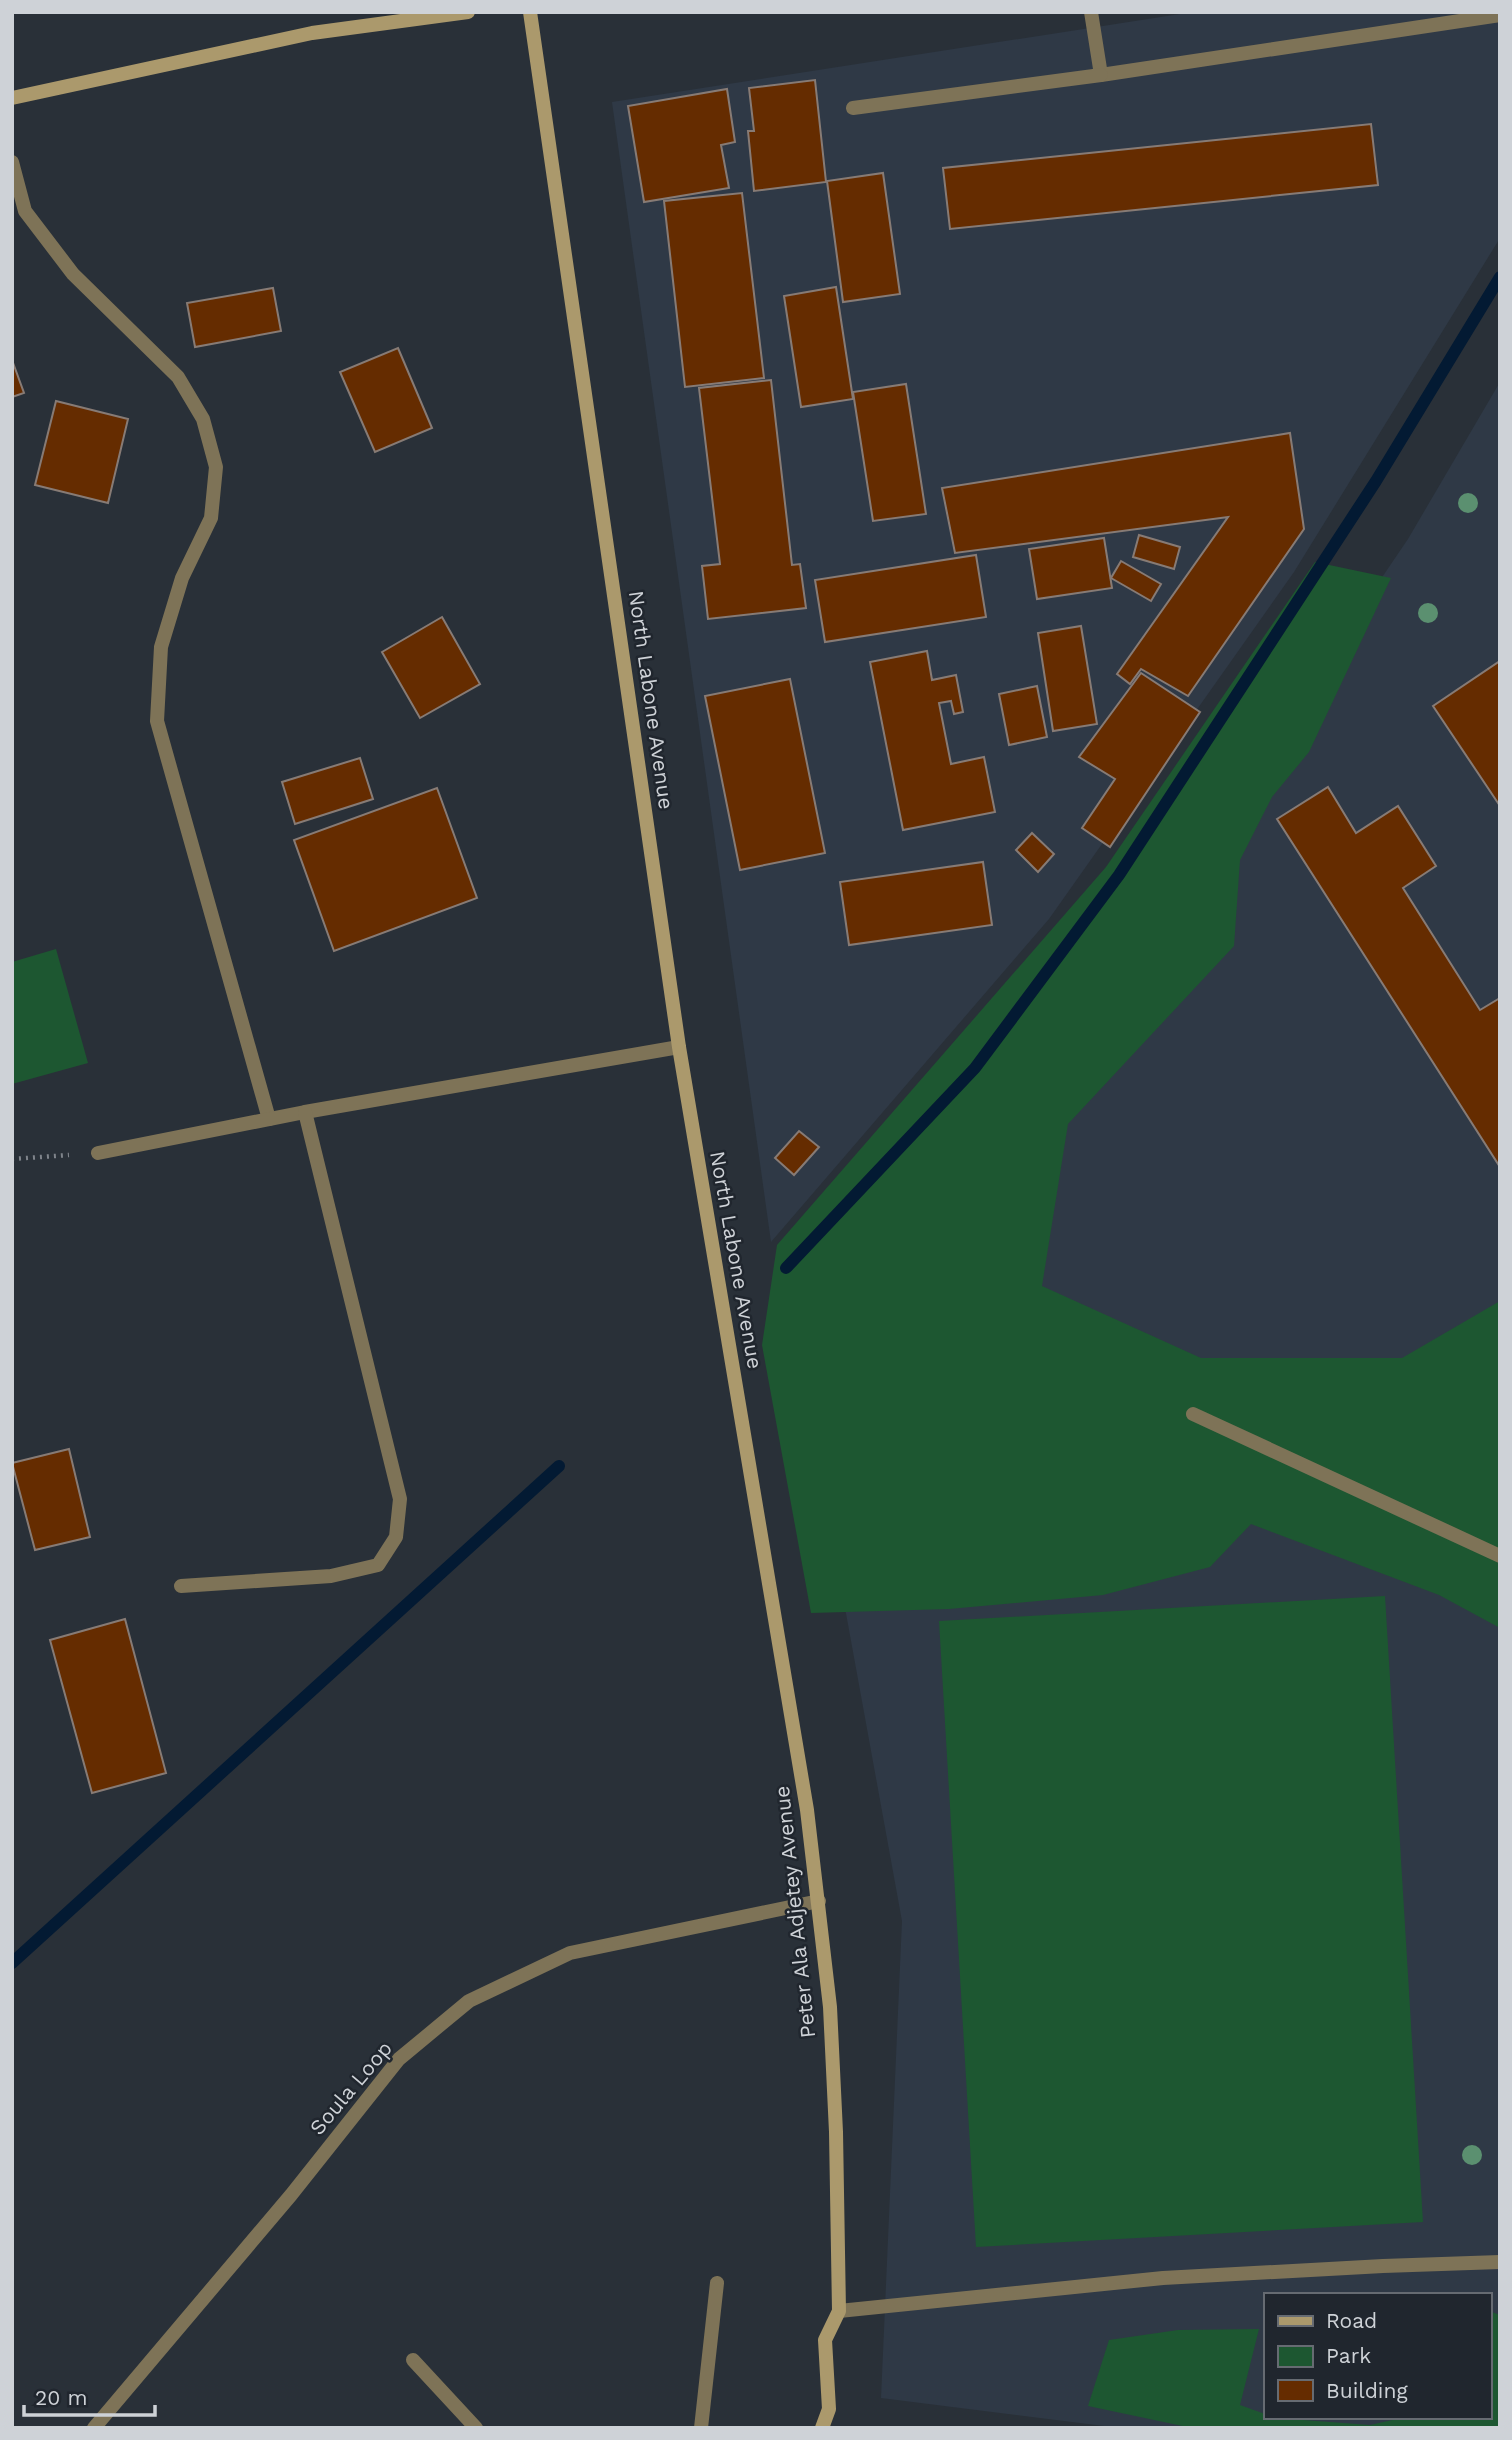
<svg xmlns="http://www.w3.org/2000/svg" width="1512" height="2440" viewBox="0 0 1512 2440" font-family="'Work Sans',sans-serif">
<rect width="100%" height="100%" fill="#293038"/>
<!-- built -->
<g fill="#2f3946" fill-rule="evenodd">
<polygon points="1193,12 1500,12 1500,238 1294,572 1049,919 771,1242 612,102"/>
<path d="M1500,382V2428H1120L881,2398L902,1921L793,1322L1065,1045L1408,539ZM1265,2295H1489V2417H1265Z"/>
</g>
<!-- green -->
<g fill="#1d5731">
<polygon points="1315,562 1391,578 1309,752 1272,797 1240,860 1234,946 1068,1124 1042,1286 1201,1358 1402,1358 1500,1301 1500,1628 1439,1595 1251,1524 1210,1567 1103,1595 949,1609 811,1613 762,1345 777,1245 1106,867"/>
<polygon points="56,949 88,1063 12,1084 12,962"/>
<polygon points="1385,1596 1423,2222 976,2247 939,1621"/>
<polygon points="1489,2311 1500,2315 1500,2428 1192,2428 1088,2406 1109,2340 1178,2330 1259,2329 1240,2405 1265,2414 1265,2417 1370,2425 1406,2417 1489,2417"/>
</g>
<g fill="none" stroke-linecap="round" stroke-linejoin="round">
<!-- stream -->
<g stroke="#031a33" stroke-width="12">
<polyline points="786,1268 975,1068 1119,875 1376,481 1500,277"/>
<polyline points="12,1963 559,1466"/>
</g>
</g>
<!-- building -->
<g fill="#652c00" stroke="#877b75" stroke-width="2">
<polygon points="815,80 826,182 754,191 748,131 754,131 749,88"/>
<polygon points="727,89 735,142 721,145 729,188 644,202 628,106"/>
<polygon points="1371,124 1378,185 950,229 943,168"/>
<polygon points="883,173 900,294 843,302 827,181"/>
<polygon points="742,193 764,378 685,387 664,201"/>
<polygon points="836,287 853,399 801,407 784,296"/>
<polygon points="273,288 281,331 195,347 187,303"/>
<polygon points="398,348 432,428 375,452 340,372"/>
<polygon points="12,360 24,393 12,397"/>
<polygon points="771,380 792,565 800,564 806,608 708,619 702,566 720,564 699,388"/>
<polygon points="906,384 926,514 873,521 853,392"/>
<polygon points="56,401 128,419 108,503 35,485"/>
<polygon points="1290,433 1304,529 1188,696 1141,669 1130,684 1117,674 1228,517 955,553 942,488"/>
<polygon points="1139,535 1180,547 1174,569 1133,557"/>
<polygon points="1104,538 1112,588 1037,599 1029,549"/>
<polygon points="976,555 986,617 825,642 815,580"/>
<polygon points="1121,561 1161,584 1151,601 1111,578"/>
<polygon points="442,617 480,684 420,718 382,652"/>
<polygon points="1081,626 1097,724 1053,731 1038,633"/>
<polygon points="927,651 932,680 956,675 963,712 954,714 951,701 939,703 951,764 984,757 995,812 903,830 870,662"/>
<polygon points="1500,661 1500,806 1433,706"/>
<polygon points="1141,673 1200,712 1110,847 1082,828 1115,779 1079,757"/>
<polygon points="790,679 825,853 740,870 705,696"/>
<polygon points="1037,686 1047,737 1009,745 999,694"/>
<polygon points="360,758 373,799 295,824 282,782"/>
<polygon points="1328,787 1356,833 1398,806 1436,866 1403,888 1480,1010 1500,998 1500,1167 1277,819"/>
<polygon points="437,788 477,898 334,951 294,840"/>
<polygon points="1032,833 1054,854 1038,872 1016,850"/>
<polygon points="983,862 992,925 849,945 840,882"/>
<polygon points="799,1131 819,1147 794,1175 775,1158"/>
<polygon points="69,1449 90,1537 35,1550 12,1463"/>
<polygon points="125,1619 166,1773 92,1793 50,1640"/>
</g>
<g fill="none" stroke-linecap="round" stroke-linejoin="round">
<!-- path -->
<polyline stroke="#7f848b" stroke-width="4.5" stroke-dasharray="2 5" stroke-linecap="butt" points="12,1159 69,1155"/>
<!-- lane -->
<g stroke="#7e7357" stroke-width="14">
<polyline points="1091,12 1101,75 1500,15"/>
<polyline points="853,108 1101,75"/>
<polyline points="12,162 25,211 73,274 178,377 203,419 216,467 211,518 182,578 161,647 157,721 269,1119"/>
<polyline points="1193,1414 1500,1556"/>
<polyline points="839,2311 1163,2278 1383,2266 1500,2262"/>
<polyline points="413,2360 476,2428"/>
<polyline points="701,2428 717,2283"/>
</g>
<!-- street -->
<g stroke="#7e7357" stroke-width="14">
<polyline points="98,1153 305,1112 679,1047"/>
<polyline points="181,1586 331,1576 378,1565 396,1537 400,1499 305,1112"/>
<polyline points="94,2428 291,2195 399,2059 469,2001 570,1953 819,1901"/>
</g>
<!-- secondary -->
<g stroke="#ab996c" stroke-width="14">
<polyline points="530,12 679,1047 807,1810 830,2007 836,2132 839,2311 825,2340 829,2409 822,2428"/>
<polyline points="12,98 312,33 468,12"/>
</g>
</g>
<!-- trees -->
<g fill="#5b9070">
<circle cx="1468" cy="503" r="10"/>
<circle cx="1428" cy="613" r="10"/>
<circle cx="1472" cy="2155" r="10"/>
</g>
<g text-anchor="middle" stroke-width="5" stroke-linejoin="round" paint-order="stroke">
<!-- street labels -->
<g font-size="21" fill="#ced2d7" stroke="#20262e">
<text transform="translate(651 700) rotate(82)" y="7">North Labone Avenue</text>
<text transform="translate(736 1260) rotate(80)" y="7">North Labone Avenue</text>
<text transform="translate(795 1912) rotate(-96)" y="7">Peter Ala Adjetey Avenue</text>
<text transform="translate(351 2088) rotate(-50)" y="7">Soula Loop</text>
</g>
</g>
<!-- border -->
<rect width="1512" height="2440" fill="none" stroke="#ced2d7" stroke-width="28"/>
<!-- legend -->
<rect x="1264" y="2293" width="228" height="126" fill="#20262e" stroke="#666b72" stroke-width="2"/>
<rect x="1278" y="2316" width="35" height="10" fill="#ab996c" stroke="#666b72" stroke-width="2"/>
<text x="1326" y="2328" font-size="21" fill="#ced2d7">Road</text>
<rect x="1278" y="2346" width="35" height="21" fill="#1d5731" stroke="#666b72" stroke-width="2"/>
<text x="1326" y="2363" font-size="21" fill="#ced2d7">Park</text>
<rect x="1278" y="2380" width="35" height="21" fill="#652c00" stroke="#666b72" stroke-width="2"/>
<text x="1326" y="2398" font-size="21" fill="#ced2d7">Building</text>
<!-- scale -->
<path d="M24 2405v10h131v-10" fill="none" stroke="#ced2d7" stroke-width="3.5"/>
<text x="35" y="2405" font-size="21" fill="#ced2d7" stroke="#20262e" stroke-width="5" paint-order="stroke">20 m</text>
</svg>
